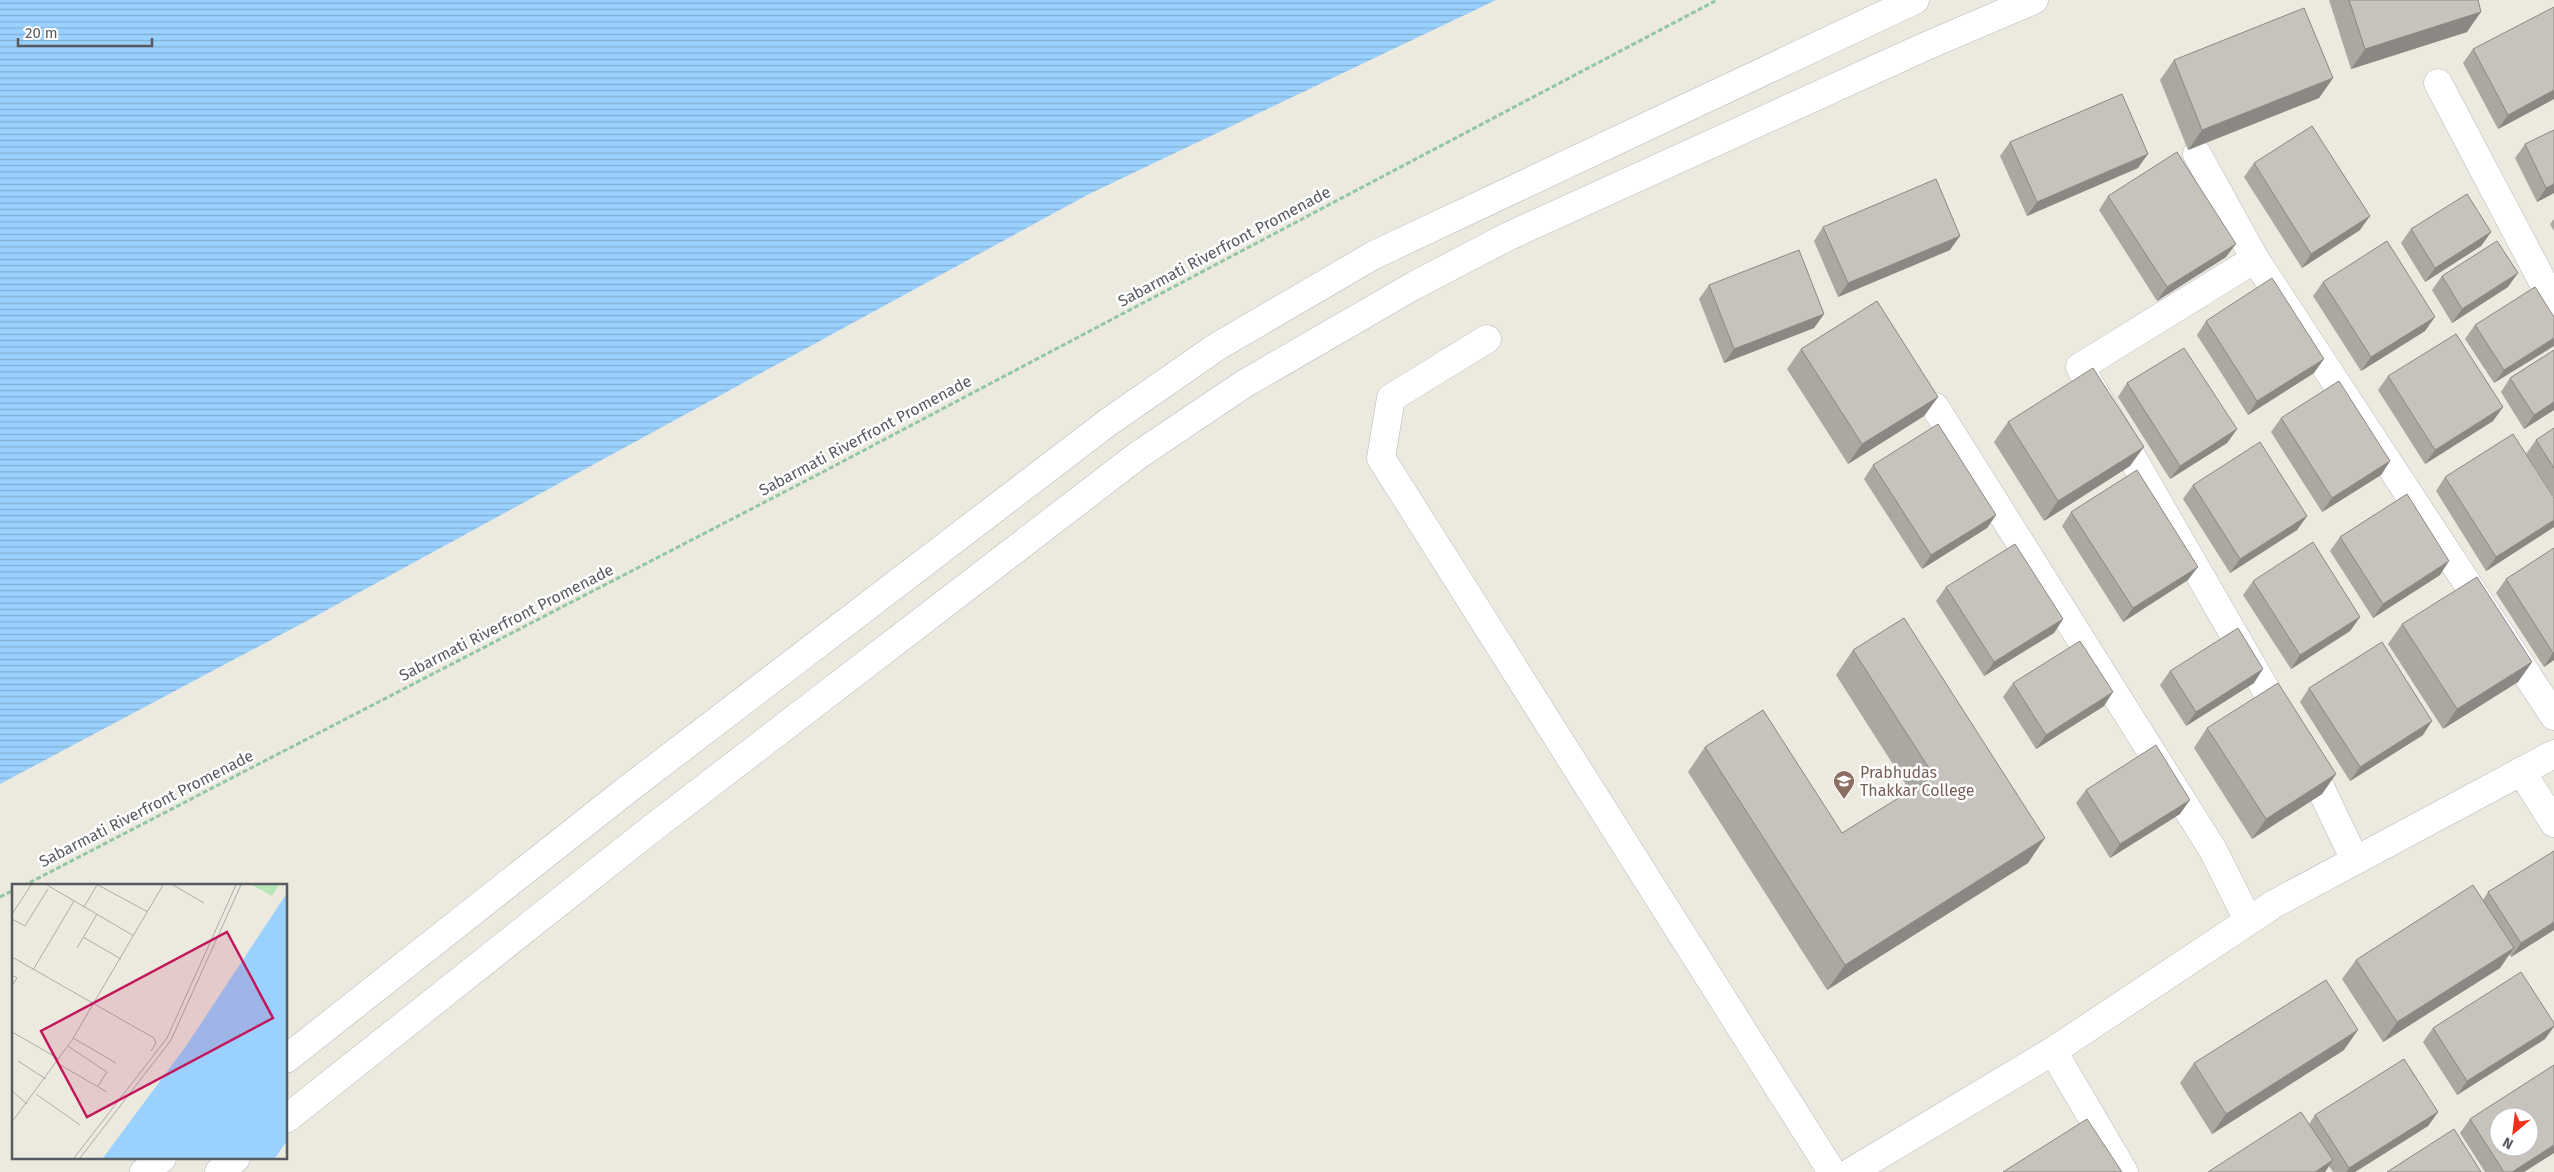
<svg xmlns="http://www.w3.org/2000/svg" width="2554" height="1172" viewBox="0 0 2554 1172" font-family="'Fira Sans',sans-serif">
<defs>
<pattern id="water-rules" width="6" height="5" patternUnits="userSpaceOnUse" patternTransform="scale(1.25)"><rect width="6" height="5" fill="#9bd1ff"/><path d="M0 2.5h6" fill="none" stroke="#81add2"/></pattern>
</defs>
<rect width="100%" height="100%" fill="#ece9de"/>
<!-- water -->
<polygon fill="url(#water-rules)" points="0,0 1496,0 1089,194 314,617 0,784"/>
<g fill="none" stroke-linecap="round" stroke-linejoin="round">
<!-- minor casing -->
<g stroke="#b6b9bf" stroke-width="29">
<g id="minor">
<polyline points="2438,83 2554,303"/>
<polyline points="2197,154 2255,259 2554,716"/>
<polyline points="2255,259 2080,367 2285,723"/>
<polyline points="1487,339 1391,398 1381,458 1832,1172"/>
<polyline points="1935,407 2213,850 2248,920"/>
<polyline points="2307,760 2355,860"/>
<polyline points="2521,771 2554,823"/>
<polyline points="2053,1051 2124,1172"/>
<polyline points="286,1059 628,789 1107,423 1218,346 1374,255 1915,0"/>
<polyline points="286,1119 650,830 1137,456 1244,384 1415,285 1509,236 1924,47 2034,0"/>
<polyline points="144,1172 162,1158"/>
<polyline points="219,1172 236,1158"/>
<polyline points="1851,1172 2053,1051 2274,904 2554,754"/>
</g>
</g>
<!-- path -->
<g stroke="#91c7a2" stroke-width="3" stroke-dasharray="5 2.5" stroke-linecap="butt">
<polyline points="23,886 819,474 1717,0"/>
<polyline points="0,897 14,890"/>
</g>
<!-- minor -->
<use href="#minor" stroke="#fff" stroke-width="28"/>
</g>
<!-- wall -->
<g fill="#aba7a1">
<polygon points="2329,0 2478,0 2467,32 2351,69"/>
<polygon points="2473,49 2554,99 2498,129 2463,63"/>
<polygon points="2174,60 2333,78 2319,98 2188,150 2160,80"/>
<polygon points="2010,142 2138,168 2027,216 2000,156"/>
<polygon points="2525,144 2554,193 2537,202 2515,158"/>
<polygon points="2254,163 2360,230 2302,268 2244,177"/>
<polygon points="2108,196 2226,257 2157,301 2099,210"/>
<polygon points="2554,219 2554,231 2550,224"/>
<polygon points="1823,227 1950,250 1838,297 1814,241"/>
<polygon points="2411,229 2491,232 2481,246 2425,282 2401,243"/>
<polygon points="2442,276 2508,287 2452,323 2432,290"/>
<polygon points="2323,282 2425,331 2361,371 2313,296"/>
<polygon points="1709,285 1824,314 1814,328 1724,363 1699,299"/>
<polygon points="2554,317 2494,383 2465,339 2475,325"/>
<polygon points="2206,321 2314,373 2248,415 2197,335"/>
<polygon points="1801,349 1938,397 1924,416 1848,464 1787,369"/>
<polygon points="2554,350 2554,410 2524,429 2501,392 2510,378"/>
<polygon points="2388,376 2503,407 2493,421 2425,464 2378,390"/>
<polygon points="2127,383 2237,429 2227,443 2170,479 2118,397"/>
<polygon points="2281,418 2390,461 2381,475 2322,512 2271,432"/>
<polygon points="2008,422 2130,466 2044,521 1994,442"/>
<polygon points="2554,428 2554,497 2526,454 2536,440"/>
<polygon points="1873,465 1996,515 1987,528 1922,569 1864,479"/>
<polygon points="2445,477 2554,498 2554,527 2486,571 2436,491"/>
<polygon points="2193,485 2307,516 2297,530 2230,573 2183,499"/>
<polygon points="2071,512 2188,580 2123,622 2062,526"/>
<polygon points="2340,537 2440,575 2373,618 2330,551"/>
<polygon points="2554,548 2554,660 2544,667 2496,593 2506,579"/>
<polygon points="2253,581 2360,617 2350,631 2291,669 2243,595"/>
<polygon points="1946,587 2063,619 2054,633 1984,676 1936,601"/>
<polygon points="2402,624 2532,662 2518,682 2443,729 2388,644"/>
<polygon points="1853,650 2028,863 1827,990 1688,772 1705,747 1842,833 1910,791 1836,675"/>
<polygon points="2170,671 2254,683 2186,726 2160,685"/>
<polygon points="2013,683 2104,706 2036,749 2003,697"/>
<polygon points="2309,688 2423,735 2350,781 2300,702"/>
<polygon points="2207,728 2336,774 2322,794 2252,839 2194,748"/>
<polygon points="2086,790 2180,814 2110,858 2076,803"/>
<polygon points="2554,851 2554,930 2511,957 2509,954 2500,968 2383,1042 2342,979 2356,960 2483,900 2488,892"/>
<polygon points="2554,1023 2554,1027 2545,1039 2457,1095 2423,1042 2433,1028"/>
<polygon points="2344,1050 2212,1134 2180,1083 2194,1063"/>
<polygon points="2554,1065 2554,1153 2524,1172 2485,1172 2460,1133 2470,1119"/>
<polygon points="2438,1112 2428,1126 2355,1172 2333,1172 2329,1166 2325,1172 2309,1124 2315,1115"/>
</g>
<!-- shaded-wall -->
<g fill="#8b8883">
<polygon points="2481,12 2467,32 2351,69 2365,49"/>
<polygon points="2333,78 2319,98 2188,150 2202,130"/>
<polygon points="2554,90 2554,99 2498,129 2508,115"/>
<polygon points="2148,154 2138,168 2027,216 2037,202"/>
<polygon points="2554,184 2554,193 2537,202 2546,188"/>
<polygon points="2370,216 2360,230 2302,268 2311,254"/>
<polygon points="2491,232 2481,246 2425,282 2435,268"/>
<polygon points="1960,236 1950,250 1838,297 1848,283"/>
<polygon points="2236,244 2226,257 2157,301 2167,287"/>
<polygon points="2518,273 2508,287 2452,323 2462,309"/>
<polygon points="1824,314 1814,328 1724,363 1734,349"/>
<polygon points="2435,317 2425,331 2361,371 2371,357"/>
<polygon points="2554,338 2554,346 2494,383 2504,370"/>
<polygon points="2324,359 2314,373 2248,415 2257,401"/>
<polygon points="1938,397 1924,416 1848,464 1862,444"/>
<polygon points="2554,402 2554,410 2524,429 2534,415"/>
<polygon points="2503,407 2493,421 2425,464 2435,450"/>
<polygon points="2237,429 2227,443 2170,479 2180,466"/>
<polygon points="2144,447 2130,466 2044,521 2058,501"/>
<polygon points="2390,461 2381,475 2322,512 2332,498"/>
<polygon points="1996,515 1987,528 1922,569 1931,555"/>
<polygon points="2307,516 2297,530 2230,573 2240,559"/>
<polygon points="2554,520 2554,527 2486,571 2496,557"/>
<polygon points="2449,561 2440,575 2373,618 2383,604"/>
<polygon points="2198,567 2188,580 2123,622 2133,608"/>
<polygon points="2360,617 2350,631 2291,669 2300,655"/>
<polygon points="2063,619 2054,633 1984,676 1994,662"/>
<polygon points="2554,652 2554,660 2544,667 2553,653"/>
<polygon points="2532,662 2518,682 2443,729 2457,709"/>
<polygon points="2263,669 2254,683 2186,726 2196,712"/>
<polygon points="2113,692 2104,706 2036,749 2046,735"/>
<polygon points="2432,721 2423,735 2350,781 2360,767"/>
<polygon points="2336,774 2322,794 2252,839 2266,819"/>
<polygon points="2190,800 2180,814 2110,858 2120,844"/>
<polygon points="2045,838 2028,863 1827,990 1845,965"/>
<polygon points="2554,922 2554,930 2511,957 2521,943"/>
<polygon points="2514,948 2500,968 2383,1042 2397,1022"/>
<polygon points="2554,1026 2545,1039 2457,1095 2467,1081"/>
<polygon points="2358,1030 2344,1050 2212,1134 2226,1114"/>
<polygon points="2438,1112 2428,1126 2355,1172 2346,1172 2349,1168"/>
<polygon points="2554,1145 2554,1153 2524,1172 2512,1172"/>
<polygon points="2333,1160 2325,1172 2315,1172"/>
</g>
<!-- building -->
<g fill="#c7c2bb" stroke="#8b8883" fill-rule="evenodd">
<polygon points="2349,0 2478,0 2481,12 2365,49"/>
<polygon points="2554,7 2554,90 2508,115 2473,49"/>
<polygon points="2304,8 2333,78 2202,130 2174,60"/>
<polygon points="2122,94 2148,154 2037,202 2010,142"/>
<polygon points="2312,126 2370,216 2311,254 2254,163"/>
<polygon points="2554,130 2554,184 2546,188 2525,144"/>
<polygon points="2177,152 2236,244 2167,287 2108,196"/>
<polygon points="1936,179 1960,236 1848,283 1823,227"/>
<polygon points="2467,194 2491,232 2435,268 2411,229"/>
<polygon points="2387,241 2435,317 2371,357 2323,282"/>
<polygon points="2497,241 2518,273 2462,309 2442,276"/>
<polygon points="1799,250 1824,314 1734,349 1709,285"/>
<polygon points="2272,278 2324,359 2257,401 2206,321"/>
<polygon points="2535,287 2554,317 2554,338 2504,370 2475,325"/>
<polygon points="1877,301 1938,397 1862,444 1801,349"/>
<polygon points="2456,334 2503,407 2435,450 2388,376"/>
<polygon points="2184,348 2237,429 2180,466 2127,383"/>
<polygon points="2554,350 2554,402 2534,415 2510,378"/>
<polygon points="2093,368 2144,447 2058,501 2008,422"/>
<polygon points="2339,381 2390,461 2332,498 2281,418"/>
<polygon points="1938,424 1996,515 1931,555 1873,465"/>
<polygon points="2554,428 2554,468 2536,440"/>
<polygon points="2513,434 2554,498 2554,520 2496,557 2445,477"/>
<polygon points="2260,442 2307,516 2240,559 2193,485"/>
<polygon points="2137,470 2198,567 2133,608 2071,512"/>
<polygon points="2407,494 2449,561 2383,604 2340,537"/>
<polygon points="2313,542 2360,617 2300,655 2253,581"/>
<polygon points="2015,544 2063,619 1994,662 1946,587"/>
<polygon points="2554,548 2554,652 2553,653 2506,579"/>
<polygon points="2477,577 2532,662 2457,709 2402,624"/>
<polygon points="1904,618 2045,838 1845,965 1705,747 1763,710 1842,833 1934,776 1853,650"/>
<polygon points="2238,628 2263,669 2196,712 2170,671"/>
<polygon points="2080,641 2113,692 2046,735 2013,683"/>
<polygon points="2382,642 2432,721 2360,767 2309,688"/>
<polygon points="2278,683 2336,774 2266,819 2207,728"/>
<polygon points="2156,745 2190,800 2120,844 2086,790"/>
<polygon points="2554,851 2554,922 2521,943 2488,892"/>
<polygon points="2473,885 2514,948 2397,1022 2356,960"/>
<polygon points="2521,972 2554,1023 2554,1026 2467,1081 2433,1028"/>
<polygon points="2326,980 2358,1030 2226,1114 2194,1063"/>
<polygon points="2404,1059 2438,1112 2349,1168 2315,1115"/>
<path d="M2554,1065V1145L2512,1172H2504L2470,1119ZM2499,1117H2529V1147H2499Z"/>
<polygon points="2301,1112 2333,1160 2315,1172 2208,1172"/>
<polygon points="2087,1119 2122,1172 2003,1172"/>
<polygon points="2454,1129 2481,1172 2387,1172"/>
</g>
<!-- icons -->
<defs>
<g id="school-pin" transform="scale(1.125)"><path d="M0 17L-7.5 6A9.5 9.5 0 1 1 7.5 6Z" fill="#8d6e63" stroke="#fff"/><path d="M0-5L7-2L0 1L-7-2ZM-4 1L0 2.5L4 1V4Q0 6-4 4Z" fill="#fff"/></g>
</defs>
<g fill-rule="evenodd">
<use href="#school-pin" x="1844" y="781"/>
</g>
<g text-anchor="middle" stroke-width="5" stroke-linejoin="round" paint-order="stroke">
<!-- street labels -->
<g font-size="16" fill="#575b61" stroke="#fff">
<text transform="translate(1224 246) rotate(-28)" y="6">Sabarmati Riverfront Promenade</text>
<text transform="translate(865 435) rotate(-28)" y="6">Sabarmati Riverfront Promenade</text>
<text transform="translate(506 622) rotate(-27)" y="6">Sabarmati Riverfront Promenade</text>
<text transform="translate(146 808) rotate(-27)" y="6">Sabarmati Riverfront Promenade</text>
</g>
<!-- education labels -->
<g font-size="16" fill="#785e54" stroke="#fff" text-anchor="start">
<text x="1860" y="778">Prabhudas<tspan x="1860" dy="18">Thakkar College</tspan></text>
</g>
</g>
<!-- overview -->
<g transform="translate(12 884)">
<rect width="275" height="275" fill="#ece9de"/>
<path d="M240,1H267L260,12Z" fill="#b8e6b9"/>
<path d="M275,9V257L263,274H91L174,162Z" fill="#9bd1ff"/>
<path fill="none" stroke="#acaca8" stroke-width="1" d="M35,1L122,52M86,1L136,28M161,1L192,19M72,23L85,1M0,30L19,1M0,35L13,42L36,5M71,53L109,75M65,64L85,30M0,73L142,154L144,159L139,167M21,86L62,17M0,91L5,94L0,102M0,148L47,175M61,154L104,179M56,162L95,188L86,202M6,177L34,195M45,179L95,208M0,207L15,220M24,210L68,241M0,238L60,156L151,1M62,274L155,154L224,1M68,274L159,156L229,1"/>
<path fill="#c2185b" fill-opacity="0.15" stroke="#c2185b" stroke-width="2.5" d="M215,48L261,134L75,233L29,147Z"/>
<rect width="275" height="275" fill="none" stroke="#575b61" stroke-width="2.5"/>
</g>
<!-- north arrow -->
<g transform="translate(2514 1132) rotate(208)"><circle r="24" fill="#ffffff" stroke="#bcbdc0"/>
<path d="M0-4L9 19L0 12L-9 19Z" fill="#f3321d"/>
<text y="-8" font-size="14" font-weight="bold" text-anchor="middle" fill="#575b61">N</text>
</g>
<!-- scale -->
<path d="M18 38v8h134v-8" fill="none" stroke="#575b61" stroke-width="2.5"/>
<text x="25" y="38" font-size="15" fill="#575b61" stroke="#ffffff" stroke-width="4" paint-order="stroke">20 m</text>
</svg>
